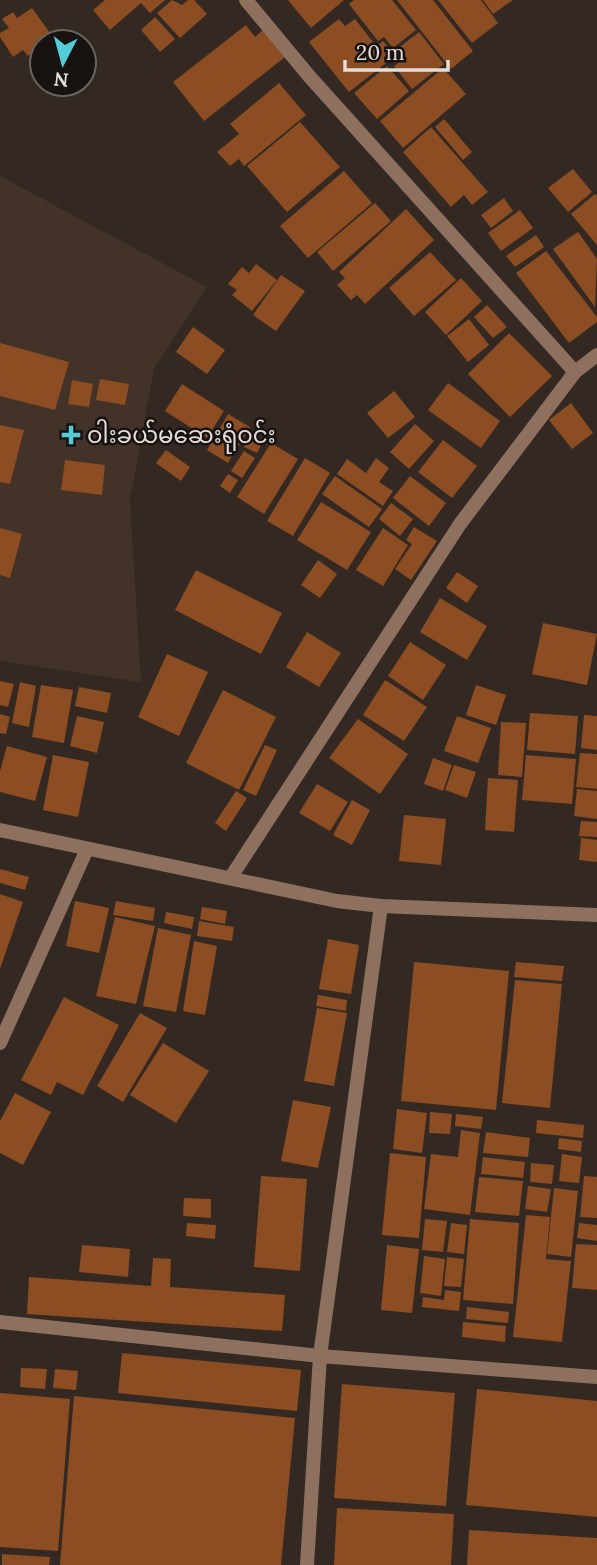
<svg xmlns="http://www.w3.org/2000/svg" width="597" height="1565" viewBox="0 0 597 1565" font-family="Lora,'Noto Sans Myanmar',serif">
<rect width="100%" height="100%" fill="#342922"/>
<!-- built -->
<polygon fill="#423228" points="0,176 207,287 154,369 130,501 141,682 0,661"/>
<!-- building -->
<g fill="#8b4d21">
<polygon points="105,0 165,0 150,13 141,3 110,30 93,10"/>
<polygon points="172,0 182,5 188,0 194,0 207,14 180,38 157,13"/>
<polygon points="288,0 344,0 311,28"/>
<polygon points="354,0 392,0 416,30 393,48 384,37 378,41 349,4"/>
<polygon points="397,0 433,0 473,51 451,69"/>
<polygon points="438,0 481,0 498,23 472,43"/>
<polygon points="483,0 513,0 493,14"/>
<polygon points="32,8 50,33 36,41 40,47 28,56 23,50 13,57 0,37 0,33 9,28 2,19 13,12 17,18"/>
<polygon points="155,17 175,39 160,52 141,30"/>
<polygon points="339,19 345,26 355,19 376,46 383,41 395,56 349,92 309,42"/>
<polygon points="246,25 255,37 263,30 285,57 204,121 173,82"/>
<polygon points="419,32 444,64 412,89 394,66 403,59 396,50"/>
<polygon points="387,66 409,91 377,119 354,93"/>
<polygon points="443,68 466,94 403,148 380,121"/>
<polygon points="279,83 306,115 244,166 239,159 230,166 217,152 239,134 230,124"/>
<polygon points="444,119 472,152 463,160 435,127"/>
<polygon points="300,122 340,167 287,212 247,166"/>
<polygon points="431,127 488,192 472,205 464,195 451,207 403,152"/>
<polygon points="573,169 592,192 568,212 548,188"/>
<polygon points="344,171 372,203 308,258 280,226"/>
<polygon points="595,194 597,196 597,245 571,214"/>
<polygon points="504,198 513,211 491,228 481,215"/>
<polygon points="375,203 391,221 333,271 317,252"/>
<polygon points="406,209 434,240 365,304 357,295 351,300 337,285 345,278 339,272"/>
<polygon points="520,210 533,228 501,251 488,233"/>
<polygon points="578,232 597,259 595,307 553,249"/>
<polygon points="536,235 544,247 515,267 506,256"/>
<polygon points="546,251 597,317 597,322 569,343 516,273"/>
<polygon points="430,252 456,280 414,316 389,288"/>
<polygon points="256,264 277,280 252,311 232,295 237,290 228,284 242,267 249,273"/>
<polygon points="281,275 305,291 276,331 253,315"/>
<polygon points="461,278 482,301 446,335 425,312"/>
<polygon points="487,305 507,327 493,338 474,317"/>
<polygon points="469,319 489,345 468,362 447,336"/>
<polygon points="193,327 225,350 207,374 176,352"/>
<polygon points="509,333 552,376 510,417 468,374"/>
<polygon points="0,343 69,362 55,410 0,396"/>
<polygon points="100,379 129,384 125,405 96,400"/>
<polygon points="72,380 93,384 89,407 68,404"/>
<polygon points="448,383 500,421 481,448 428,410"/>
<polygon points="182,384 224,411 207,438 165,411"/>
<polygon points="394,391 415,417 388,438 367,413"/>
<polygon points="571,403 593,433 572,449 549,420"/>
<polygon points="228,414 250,427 228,463 207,450"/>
<polygon points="415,424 434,441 409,469 390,452"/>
<polygon points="0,425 24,430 10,484 0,482"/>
<polygon points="252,434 264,440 257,453 244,447"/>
<polygon points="443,440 477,466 452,498 418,472"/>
<polygon points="271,443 298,459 264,514 237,497"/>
<polygon points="166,450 190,467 181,481 156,463"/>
<polygon points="244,451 255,458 242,478 231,471"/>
<polygon points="305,458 330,473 293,536 267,521"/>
<polygon points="376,458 389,468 379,482 393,491 383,506 337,474 347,459 366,473"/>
<polygon points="65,460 105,465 102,495 61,490"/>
<polygon points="228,474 238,480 230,493 220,486"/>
<polygon points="335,476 382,509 369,527 322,494"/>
<polygon points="410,476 446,503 429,526 393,498"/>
<polygon points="321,502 371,532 347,570 297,540"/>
<polygon points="391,503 413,519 400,536 379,519"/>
<polygon points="414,527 437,541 411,580 395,569 412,544 406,540"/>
<polygon points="0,528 22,534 10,578 0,575"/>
<polygon points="383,528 408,545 383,586 356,570"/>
<polygon points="318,560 337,574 320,598 301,585"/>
<polygon points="196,570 282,613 261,654 175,610"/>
<polygon points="457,572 478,586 467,603 446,588"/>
<polygon points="440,598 487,626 467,660 420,632"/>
<polygon points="543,623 597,634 587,685 532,674"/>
<polygon points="307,632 341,653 319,687 286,667"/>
<polygon points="410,642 446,665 423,700 388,676"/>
<polygon points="167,654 208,672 179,736 138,717"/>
<polygon points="385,680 427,707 404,741 363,715"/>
<polygon points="0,681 14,684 8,707 0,705"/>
<polygon points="20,682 36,686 29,727 12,723"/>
<polygon points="41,685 73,690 64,743 32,737"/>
<polygon points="476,685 506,695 496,725 466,715"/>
<polygon points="79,687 111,693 107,713 75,706"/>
<polygon points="223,690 276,717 239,790 186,763"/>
<polygon points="530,713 578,716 575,754 527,750"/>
<polygon points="0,714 10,717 6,734 0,733"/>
<polygon points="584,715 597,716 597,750 581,748"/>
<polygon points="77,716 104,722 97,753 70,746"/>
<polygon points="457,716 491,728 478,763 444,751"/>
<polygon points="358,719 408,754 380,794 329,758"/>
<polygon points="501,722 526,723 522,777 498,775"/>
<polygon points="265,745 277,750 256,796 243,790"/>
<polygon points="7,746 47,757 35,801 0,792 0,771"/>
<polygon points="580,753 597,754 597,789 576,787"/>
<polygon points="53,755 89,762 78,817 43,810"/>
<polygon points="526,755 576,759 572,804 522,800"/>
<polygon points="433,758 452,765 443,791 424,784"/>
<polygon points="454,765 476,772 467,798 445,790"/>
<polygon points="488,778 518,780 514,832 485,830"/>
<polygon points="317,784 348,802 330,831 299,813"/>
<polygon points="577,789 597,791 597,819 574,816"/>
<polygon points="236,791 247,798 226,831 215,823"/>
<polygon points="352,800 370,810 352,845 333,835"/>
<polygon points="404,815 446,819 441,865 399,861"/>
<polygon points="581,821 597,822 597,837 579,836"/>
<polygon points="581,838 597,840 597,862 579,860"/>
<polygon points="0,869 29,877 25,890 0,883"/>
<polygon points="0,894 23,902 0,969"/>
<polygon points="75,901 109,908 99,953 66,946"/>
<polygon points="116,901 155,908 153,921 113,915"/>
<polygon points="202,907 227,911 225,924 200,919"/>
<polygon points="166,912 194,917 192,929 164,923"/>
<polygon points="115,917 155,926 136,1004 96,996"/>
<polygon points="199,921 234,927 232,941 197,936"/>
<polygon points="158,928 191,935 176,1012 143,1006"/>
<polygon points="328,939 359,945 351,994 319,989"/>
<polygon points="194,941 217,946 205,1015 183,1011"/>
<polygon points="414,962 509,971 496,1110 401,1101"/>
<polygon points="516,962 564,966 562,981 514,977"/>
<polygon points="515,980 562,984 550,1108 502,1103"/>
<polygon points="318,995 347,1000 346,1011 316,1006"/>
<polygon points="64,997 119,1025 83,1095 57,1082 51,1095 21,1080"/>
<polygon points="317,1008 347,1013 334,1086 304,1081"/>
<polygon points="140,1013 167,1028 123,1102 97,1086"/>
<polygon points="163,1043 209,1071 176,1123 130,1095"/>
<polygon points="15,1093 51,1112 23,1165 0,1153 0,1121"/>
<polygon points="293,1100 331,1107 318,1168 281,1161"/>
<polygon points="397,1109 427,1113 422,1153 393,1149"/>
<polygon points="430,1112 452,1114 450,1134 429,1133"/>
<polygon points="456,1114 483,1117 481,1129 455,1126"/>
<polygon points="537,1120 584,1125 583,1138 536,1133"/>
<polygon points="461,1130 480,1133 470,1215 424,1209 431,1154 458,1157"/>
<polygon points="486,1132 530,1138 528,1157 483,1153"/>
<polygon points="559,1138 582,1141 581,1152 558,1149"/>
<polygon points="390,1153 426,1157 419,1238 382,1235"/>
<polygon points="562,1154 582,1157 579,1183 559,1181"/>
<polygon points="483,1157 525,1162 523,1178 481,1174"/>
<polygon points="531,1163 554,1165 552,1184 530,1182"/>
<polygon points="261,1176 307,1179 300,1271 254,1267"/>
<polygon points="584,1176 597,1177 597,1218 580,1217"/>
<polygon points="479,1177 523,1181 519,1216 475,1212"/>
<polygon points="528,1186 551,1189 547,1212 525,1209"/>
<polygon points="554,1188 578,1191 571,1257 547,1254"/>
<polygon points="184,1198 211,1199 211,1218 183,1216"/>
<polygon points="526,1215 550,1217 546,1259 571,1261 562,1342 513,1337"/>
<polygon points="425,1219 447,1221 443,1252 422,1250"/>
<polygon points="470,1219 519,1223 513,1304 463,1300"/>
<polygon points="187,1223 216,1225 215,1239 186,1236"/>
<polygon points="451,1223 467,1225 464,1254 447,1252"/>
<polygon points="579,1223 597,1225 597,1241 577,1238"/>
<polygon points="576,1244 597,1245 597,1290 572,1288"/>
<polygon points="82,1245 130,1249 128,1277 79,1272"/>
<polygon points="387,1245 419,1249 412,1313 381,1310"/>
<polygon points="424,1256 445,1259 441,1296 420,1293"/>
<polygon points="447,1257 464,1259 461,1287 444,1286"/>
<polygon points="153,1258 171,1259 170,1287 285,1295 282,1331 27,1314 29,1277 151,1286"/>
<polygon points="445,1290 461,1292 459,1311 422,1307 423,1297 444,1300"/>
<polygon points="467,1307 509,1312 508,1323 466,1319"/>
<polygon points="463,1322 506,1326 505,1342 462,1337"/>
<polygon points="122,1353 301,1370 297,1411 118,1393"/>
<polygon points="21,1368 47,1369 45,1389 20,1387"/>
<polygon points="55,1369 78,1371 76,1390 53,1388"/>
<polygon points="342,1384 455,1393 446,1506 334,1498"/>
<polygon points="477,1389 597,1401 597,1517 466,1505"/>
<polygon points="0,1393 70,1399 58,1551 0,1547"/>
<polygon points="74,1396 295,1418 281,1565 60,1565"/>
<polygon points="337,1508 454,1514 451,1565 334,1565"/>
<polygon points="469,1530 597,1538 597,1565 467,1565"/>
<polygon points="2,1554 50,1557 49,1565 2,1565"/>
</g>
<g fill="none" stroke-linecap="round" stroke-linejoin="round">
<!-- minor -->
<g stroke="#8d705e" stroke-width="14">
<polyline points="246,0 309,76 575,372"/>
<polyline points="231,877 460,524 575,372 597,355"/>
<polyline points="0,1043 87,849"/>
<polyline points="0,1322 320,1356 597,1377"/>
<polyline points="307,1565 320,1356 381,906"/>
</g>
<!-- tertiary -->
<polyline stroke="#8d705e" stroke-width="14" points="0,830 337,901 381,906 597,915"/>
</g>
<!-- markers -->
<path fill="#52ccd6" stroke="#181310" stroke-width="2.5" d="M67.5 424.5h7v7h7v7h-7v7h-7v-7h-7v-7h7z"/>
<g text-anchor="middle" stroke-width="5" stroke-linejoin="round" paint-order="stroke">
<!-- poi labels -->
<g font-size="23" fill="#e5ddd9" stroke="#181310" text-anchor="start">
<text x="87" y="443">ဝါးခယ်မဆေးရုံဝင်း</text>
</g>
</g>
<!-- north arrow -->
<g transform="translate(63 63) rotate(186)"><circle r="33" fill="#181310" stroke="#6a6460" stroke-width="2"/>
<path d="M0-5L12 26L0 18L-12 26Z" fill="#52ccd6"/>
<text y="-10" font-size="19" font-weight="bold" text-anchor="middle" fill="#e5ddd9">N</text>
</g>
<!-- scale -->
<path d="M345 60v10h103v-10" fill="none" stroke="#e5ddd9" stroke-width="3.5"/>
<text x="356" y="60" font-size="21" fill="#e5ddd9" stroke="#181310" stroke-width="5" paint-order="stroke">20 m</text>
</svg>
